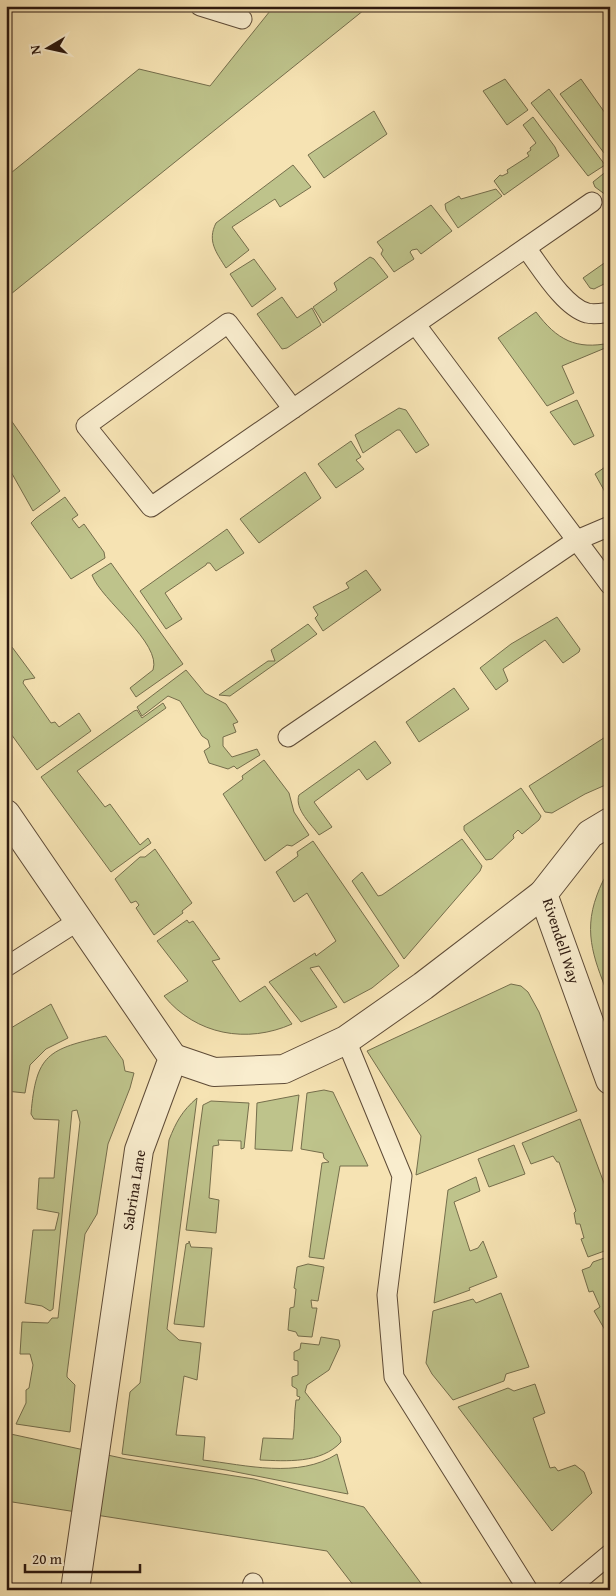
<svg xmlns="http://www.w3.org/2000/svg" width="616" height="1596" viewBox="0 0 616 1596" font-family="'Gentium Book Plus',serif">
<rect width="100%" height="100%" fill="#f6e3b3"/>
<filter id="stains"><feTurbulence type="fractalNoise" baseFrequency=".004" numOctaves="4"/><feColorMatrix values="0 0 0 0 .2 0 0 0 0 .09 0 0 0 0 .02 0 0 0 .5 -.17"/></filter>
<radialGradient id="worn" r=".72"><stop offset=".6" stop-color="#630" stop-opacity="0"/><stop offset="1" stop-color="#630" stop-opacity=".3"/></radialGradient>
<!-- green -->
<g fill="#bec38b" stroke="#756e4c">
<polygon points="274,6 369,6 6,298 6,177 139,69 210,86"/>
<polygon points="505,79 528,110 507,125 483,91"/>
<polygon points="581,79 610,120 610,155 607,157 560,94"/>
<polygon points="549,89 605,165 588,176 531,103"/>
<polygon points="374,111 387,134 324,178 308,155"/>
<polygon points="533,117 555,147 559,156 504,195 494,181 500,175 502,176 508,173 507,170 529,156 527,153 531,150 530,148 536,143 523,125"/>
<path d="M293,165L311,187L280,207L275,199L232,227L249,250L226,268C216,252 207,241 216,223Z"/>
<polygon points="608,170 610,172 610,198 595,187 593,182"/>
<polygon points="496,189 502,196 458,228 446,210 445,204 459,196 461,199"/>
<polygon points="431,205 452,231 421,254 417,249 412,250 410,252 414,259 394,272 381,254 383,250 377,242"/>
<polygon points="370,257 374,259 388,277 323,323 313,307 337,290 334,283"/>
<polygon points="254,259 276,289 252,307 230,274"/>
<polygon points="610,259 610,281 594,289 590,288 583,278"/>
<polygon points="282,297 297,318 312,308 321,325 287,348 282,349 257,314"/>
<path d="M536,312C557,340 576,350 610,343V346L562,366L574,393L547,406L498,338Z"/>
<polygon points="577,400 594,436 574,445 550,412"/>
<polygon points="399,408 406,410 429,445 416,453 400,430 397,430 363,453 355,435"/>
<polygon points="6,413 60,491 33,511 6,463"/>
<polygon points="351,441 361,457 356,460 364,469 336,488 318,464"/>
<polygon points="608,465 610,490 605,492 595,474"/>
<polygon points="305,472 321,498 259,543 240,519"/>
<polygon points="65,497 78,515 72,519 79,528 84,524 104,552 105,558 71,579 31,523 36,518"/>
<polygon points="227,529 244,553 216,571 210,563 207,563 206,565 165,593 182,619 166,629 140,591"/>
<path d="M111,563L183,664L136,697L130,688L153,670C162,643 101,600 92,575Z"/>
<polygon points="366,570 381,590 323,631 315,618 318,615 313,607 349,588 346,583"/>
<polygon points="557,617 580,649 579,652 563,663 545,640 503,669 508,681 496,690 480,668 511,644"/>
<polygon points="308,624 317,634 230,696 219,695 268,661 275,661 271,650"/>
<polygon points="12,647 35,678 24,680 23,683 51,723 55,722 59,727 79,713 91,731 37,770 6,727 6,651"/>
<polygon points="186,670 205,693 226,704 238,722 233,724 236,732 223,737 223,746 232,757 257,749 260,755 237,769 234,766 228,769 209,763 204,751 210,747 208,740 202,736 180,701 168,696 142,716 137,707"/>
<polygon points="454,688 469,709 419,742 406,722"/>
<polygon points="163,703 166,708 77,771 105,807 110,804 140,845 148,838 151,843 111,872 41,777 134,711 137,710 142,718"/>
<polygon points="610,734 610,783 585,794 552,813 545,812 529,786"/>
<path d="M375,741L391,763L367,780L359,769L314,802L332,827L319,835C312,825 294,809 299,795Z"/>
<polygon points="264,760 289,793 294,812 309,835 292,846 287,845 265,861 223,794 243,779 242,776"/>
<polygon points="521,788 541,816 539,820 522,834 518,830 513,835 514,838 492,859 486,860 464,830 464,826"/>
<polygon points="462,839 482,866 480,871 404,959 352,881 362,872 378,896 382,895"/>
<polygon points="313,841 399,966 372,988 344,1003 319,966 310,968 337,1007 301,1022 269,982 315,953 316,956 336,941 307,893 294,902 276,872 298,856 297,852"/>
<polygon points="155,849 192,903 182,911 183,913 154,935 136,908 139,905 136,901 131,903 115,879 140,857 145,857"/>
<path d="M610,870V1000C596,963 582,935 597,895C600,887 604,877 610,870Z"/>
<path d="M187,920L189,923L193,921L220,959L212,961L240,1002L265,986L292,1024C247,1044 196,1035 164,996L188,981L157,941Z"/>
<polygon points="511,984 521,986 528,992 539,1012 577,1111 416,1175 421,1136 367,1051"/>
<polygon points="51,1004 68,1038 46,1049 30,1065 25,1093 6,1091 6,1031"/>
<path d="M106,1036L123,1060L125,1071L134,1073L130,1088L108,1144L97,1214L85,1234L67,1374V1377L75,1385L70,1432L16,1424L26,1403V1390L29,1388L33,1365L30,1354H20L22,1322L48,1323L52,1318H58L80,1122L77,1110L72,1111L53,1309L50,1311L42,1306L25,1303L33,1230H55L59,1213L37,1209L39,1178H54L59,1120L34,1119L31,1114C36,1054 48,1049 106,1036Z"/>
<polygon points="324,1090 333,1092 368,1166 340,1166 324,1259 309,1257 322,1163 329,1162 324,1158 323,1153 301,1149 307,1093"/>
<polygon points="299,1095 292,1151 255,1149 257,1103"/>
<path d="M197,1098L167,1329L179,1340L201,1343L197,1380L184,1376L176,1435L205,1437L203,1460C246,1465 298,1479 337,1454L348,1494L226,1470L122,1454L130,1392L140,1383L169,1140C176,1122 182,1111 197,1098Z"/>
<polygon points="211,1101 249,1103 244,1148 241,1149 241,1141 218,1140 219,1145 213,1146 209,1198 219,1200 216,1233 186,1230 203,1105"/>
<polygon points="580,1119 610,1199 610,1249 588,1257 581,1239 584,1238 580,1224 576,1224 574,1213 576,1211 559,1162 557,1162 553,1156 531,1164 522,1143"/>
<polygon points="514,1145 525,1174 489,1187 478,1159"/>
<polygon points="476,1177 480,1191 454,1202 470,1251 478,1248 483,1241 497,1277 469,1288 470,1290 434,1303 448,1190"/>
<polygon points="189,1241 191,1247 212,1248 204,1327 174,1324 186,1244 189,1243"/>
<polygon points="610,1256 610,1330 605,1330 594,1311 600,1307 593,1291 589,1292 582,1270 590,1267 593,1262"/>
<polygon points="308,1264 324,1267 318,1301 311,1300 312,1308 317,1308 312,1337 298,1336 296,1332 288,1330 290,1308 294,1307 296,1289 294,1288 297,1267"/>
<polygon points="501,1293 529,1367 506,1374 504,1381 453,1400 432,1374 426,1363 433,1311 473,1299 476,1303"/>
<path d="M321,1337L339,1340L340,1346L329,1370L307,1385L305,1392L340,1437L341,1442C321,1464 286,1461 260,1460L263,1438L293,1439C295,1425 294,1413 296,1400H299L300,1397L297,1396V1389L292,1386V1377L298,1375V1361L294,1360V1352L300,1349L301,1343L319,1345Z"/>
<polygon points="535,1384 545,1413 533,1418 550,1468 555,1467 558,1471 575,1465 584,1472 592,1493 552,1531 458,1407 508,1388 514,1391"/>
<polygon points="6,1433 126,1459 254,1479 364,1507 426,1590 357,1590 327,1551 6,1501"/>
</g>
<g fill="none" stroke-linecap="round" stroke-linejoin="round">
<!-- service casing -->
<g stroke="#5e4b37" stroke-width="21">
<g id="service">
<polyline points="200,6 242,19"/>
<path d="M526,248C540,266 564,307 587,313C594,315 603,313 610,312"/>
<polyline points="416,325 610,585"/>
<path d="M293,409L228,323L86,426L151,507C298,406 445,305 592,202"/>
<polyline points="288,737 577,540 610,526"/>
<polyline points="6,967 78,921"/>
<polyline points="346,1040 402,1176 387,1295 394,1377 528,1590"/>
<polyline points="251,1590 253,1583"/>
<polyline points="567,1590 610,1554"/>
</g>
</g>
<!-- minor casing -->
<g stroke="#5e4b37" stroke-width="30">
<g id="minor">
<polyline points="6,814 173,1058 139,1150 75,1590"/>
<polyline points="610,822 590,834 543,894 610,1080"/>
<polyline points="173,1058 214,1072 284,1069 346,1040 423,986 543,894"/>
</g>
</g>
<!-- service -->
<use href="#service" stroke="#f9edce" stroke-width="19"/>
<!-- minor -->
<use href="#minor" stroke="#f9edce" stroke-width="28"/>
</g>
<g text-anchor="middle" stroke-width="5" stroke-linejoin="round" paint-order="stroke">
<!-- street labels -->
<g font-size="15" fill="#2c180e" stroke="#f9edce">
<text transform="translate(561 941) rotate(72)" y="5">Rivendell Way</text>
<text transform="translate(134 1190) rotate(-81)" y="5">Sabrina Lane</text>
</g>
</g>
<!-- margin -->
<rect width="616" height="1596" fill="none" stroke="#f6e3b3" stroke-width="25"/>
<rect x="8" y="8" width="601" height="1581" fill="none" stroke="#2c180e" stroke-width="2.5"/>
<rect x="12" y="12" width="591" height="1571" fill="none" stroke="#2c180e"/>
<!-- north arrow -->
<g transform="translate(48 48) rotate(261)" stroke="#f9edce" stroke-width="4" paint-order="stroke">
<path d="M0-4L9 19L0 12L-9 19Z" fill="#2c180e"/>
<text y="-8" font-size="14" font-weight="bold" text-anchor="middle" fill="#2c180e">N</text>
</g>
<!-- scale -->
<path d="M25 1564v8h115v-8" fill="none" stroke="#2c180e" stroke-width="2.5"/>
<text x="32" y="1564" font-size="15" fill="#2c180e" stroke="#f9edce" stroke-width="4" paint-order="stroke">20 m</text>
<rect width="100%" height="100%" filter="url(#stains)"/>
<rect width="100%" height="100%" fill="url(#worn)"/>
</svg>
